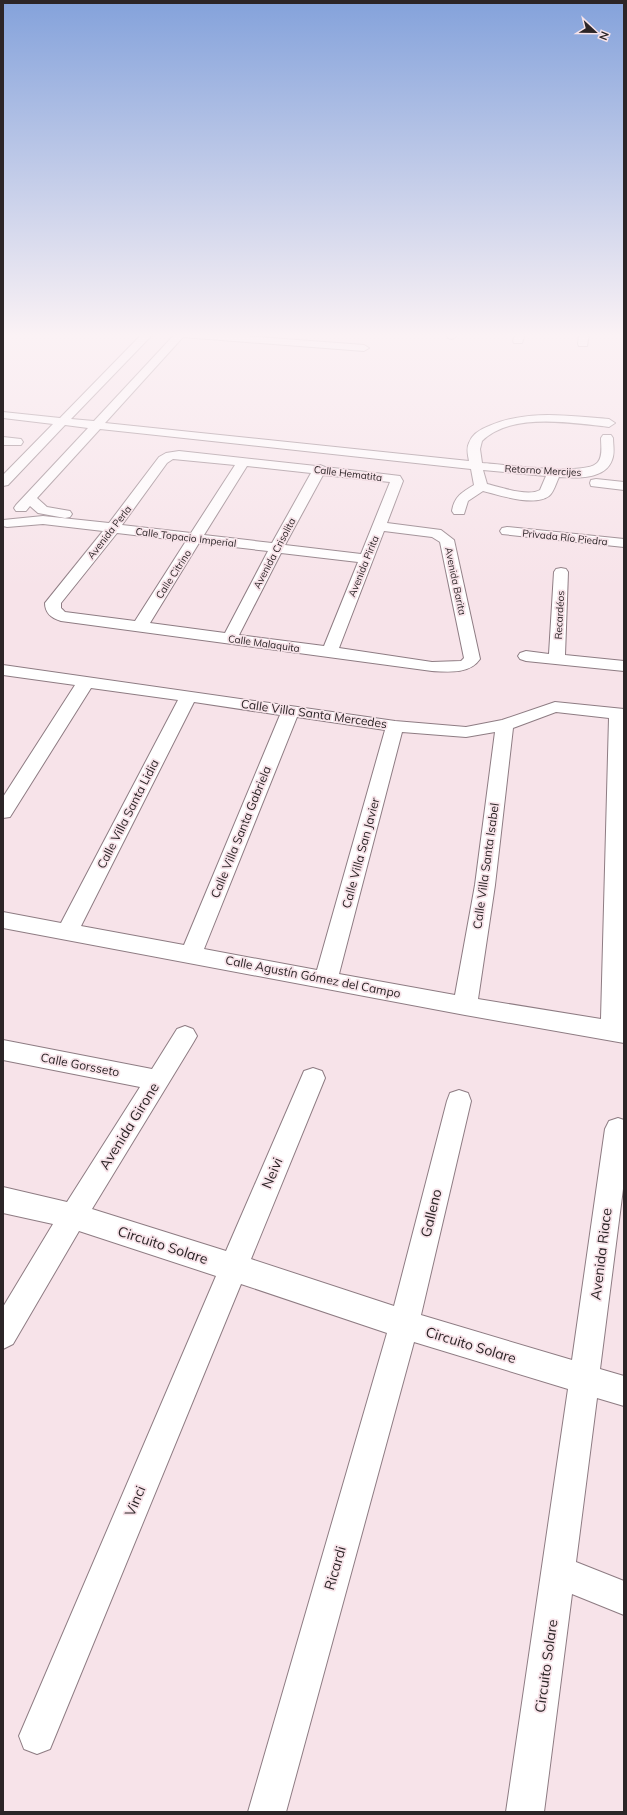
<svg xmlns="http://www.w3.org/2000/svg" width="627" height="1815" viewBox="0 0 627 1815" font-family="Mulish,sans-serif">
<rect width="100%" height="100%" fill="#f7e3e9"/>
<g fill="none" stroke-linecap="round" stroke-linejoin="round">
<!-- minor casing -->
<g stroke="#8e7c83" stroke-width="2">
<g id="minor">
<path d="M142,334H153L71,419L94,421L175,334H219L364,345L369,348L364,351L183,337L105,423L469,461C468,455 466,449 469,443C472,434 481,429 489,426C528,409 569,416 609,419L615,423L609,427C572,423 511,412 482,441L480,449L482,463C502,464 587,477 598,462C603,456 601,445 601,438L603,435H611L613,438C613,445 615,453 612,460C605,480 576,478 559,477C556,483 554,492 549,496C534,507 499,495 483,491L468,501L464,514H454L452,511C454,497 462,492 474,485L471,469L100,429L37,498L47,507L70,511L72,514L70,517L65,518L38,513L30,506L26,511H16L14,508L16,505L88,428L65,425L8,485L3,486V475L53,424L3,418V412L60,418ZM483,470L546,476L540,490C528,497 500,487 487,484Z"/>
<polygon points="447,334 457,334 457,336 452,339 448,338"/>
<polygon points="515,334 525,334 522,343 514,343 513,341"/>
<polygon points="579,334 589,334 587,346 579,346 578,344"/>
<polygon points="3,437 21,439 23,442 21,445 3,445"/>
<path d="M179,451L316,466L320,465L325,467L400,476L403,481L387,523L441,530L454,540L480,659C470,674 449,672 432,671L61,621C51,618 45,613 45,603L103,531L43,524L7,527L3,526V520L43,516L109,523L159,457L166,453ZM173,459L235,465L191,533L122,525L167,463ZM247,466L311,473L272,543L204,535ZM323,475L390,482L361,554L285,545ZM384,531L432,537L440,542L464,658L461,661L432,662L339,648ZM117,533L186,541L135,621L65,612L61,608V603ZM199,543L268,551L225,633L150,623ZM281,553L358,562L324,646L239,635Z"/>
<polygon points="596,479 624,482 624,490 591,486 590,483 591,480"/>
<polygon points="507,527 624,539 624,547 502,534 500,531 502,528"/>
<polygon points="561,568 566,569 568,572 565,655 624,661 624,671 526,661 520,659 518,656 520,653 526,651 549,654 554,572 556,569"/>
<path d="M3,665L395,721L466,727L502,720L555,702L624,709V1043L465,1015L3,928V912L61,923L178,700L91,688L10,817L3,818V797L75,685L3,675ZM194,702L280,715L184,945L81,926ZM556,712L609,718L601,1019L478,999L495,885L513,728ZM297,717L385,730L317,970L204,949ZM402,732L466,737L495,732L475,885L455,995L339,974Z"/>
<polygon points="185,1026 193,1029 197,1036 193,1043 92,1209 226,1251 301,1078 304,1071 313,1068 322,1071 325,1078 251,1259 394,1306 447,1101 450,1093 459,1090 468,1093 471,1101 421,1315 572,1360 605,1129 609,1121 618,1118 624,1120 624,1181 600,1369 624,1376 624,1406 597,1398 576,1562 624,1581 624,1615 572,1594 544,1812 506,1812 568,1389 414,1342 286,1812 248,1812 387,1333 241,1284 50,1749 37,1754 24,1749 19,1736 216,1276 79,1231 13,1344 3,1349 3,1307 53,1224 3,1213 3,1187 67,1202 140,1087 3,1060 3,1040 152,1069 177,1029"/>
</g>
</g>
<!-- minor -->
<use href="#minor" fill="#fff" fill-rule="evenodd"/>
</g>
<!-- sky -->
<linearGradient id="sky" x2="0" y2="1"><stop stop-color="#84a2db"/><stop offset="0.57" stop-color="#fbf2f5"/><stop offset="1" stop-color="#fbf2f5" stop-opacity="0"/></linearGradient>
<rect width="627" height="588" fill="url(#sky)"/>
<g text-anchor="middle" stroke-width="3.5" stroke-linejoin="round" paint-order="stroke">
<!-- far-street labels -->
<g font-size="10" fill="#2c2527" stroke="#f7e3e9">
<text transform="translate(543 470) rotate(3)" y="4">Retorno Mercijes</text>
<text transform="translate(348 473) rotate(7)" y="4">Calle Hematita</text>
<text transform="translate(109 532) rotate(-52)" y="4">Avenida Perla</text>
<text transform="translate(186 537) rotate(7)" y="4">Calle Topacio Imperial</text>
<text transform="translate(565 537) rotate(6)" y="4">Privada Río Piedra</text>
<text transform="translate(274 553) rotate(-62)" y="4">Avenida Crisolita</text>
<text transform="translate(363 566) rotate(-68)" y="4">Avenida Pirita</text>
<text transform="translate(173 574) rotate(-57)" y="4">Calle Citrino</text>
<text transform="translate(456 581) rotate(78)" y="4">Avenida Barita</text>
<text transform="translate(559 615) rotate(-87)" y="4">Recardéos</text>
<text transform="translate(264 643) rotate(8)" y="4">Calle Malaquita</text>
</g>
<!-- street labels -->
<g font-size="12" fill="#2c2527" stroke="#f7e3e9">
<text transform="translate(314 714) rotate(8)" y="4">Calle Villa Santa Mercedes</text>
<text transform="translate(128 814) rotate(-63)" y="4">Calle Villa Santa Lidia</text>
<text transform="translate(241 832) rotate(-68)" y="4">Calle Villa Santa Gabriela</text>
<text transform="translate(361 853) rotate(-75)" y="4">Calle Villa San Javier</text>
<text transform="translate(486 866) rotate(-82)" y="4">Calle Villa Santa Isabel</text>
<text transform="translate(313 977) rotate(11)" y="4">Calle Agustín Gómez del Campo</text>
<text transform="translate(80 1065) rotate(11)" y="4">Calle Gorsseto</text>
</g>
<!-- near-street labels -->
<g font-size="14" fill="#2c2527" stroke="#f7e3e9">
<text transform="translate(129 1126) rotate(-58)" y="5">Avenida Girone</text>
<text transform="translate(272 1173) rotate(-67)" y="5">Neivi</text>
<text transform="translate(431 1213) rotate(-76)" y="5">Galleno</text>
<text transform="translate(163 1245) rotate(18)" y="5">Circuito Solare</text>
<text transform="translate(601 1254) rotate(-83)" y="5">Avenida Riace</text>
<text transform="translate(471 1345) rotate(17)" y="5">Circuito Solare</text>
<text transform="translate(135 1501) rotate(-67)" y="5">Vinci</text>
<text transform="translate(335 1568) rotate(-74)" y="5">Ricardi</text>
<text transform="translate(546 1666) rotate(-82)" y="5">Circuito Solare</text>
</g>
</g>
<!-- border -->
<rect width="627" height="1815" fill="none" stroke="#2c2527" stroke-width="8"/>
<!-- north arrow -->
<g transform="translate(595 32) rotate(112)" stroke="#f7e3e9" stroke-width="3" paint-order="stroke">
<path d="M0-3L7 15L0 10L-7 15Z" fill="#2c2527"/>
<text y="-6" font-size="11" font-weight="bold" text-anchor="middle" fill="#2c2527">N</text>
</g>
</svg>
